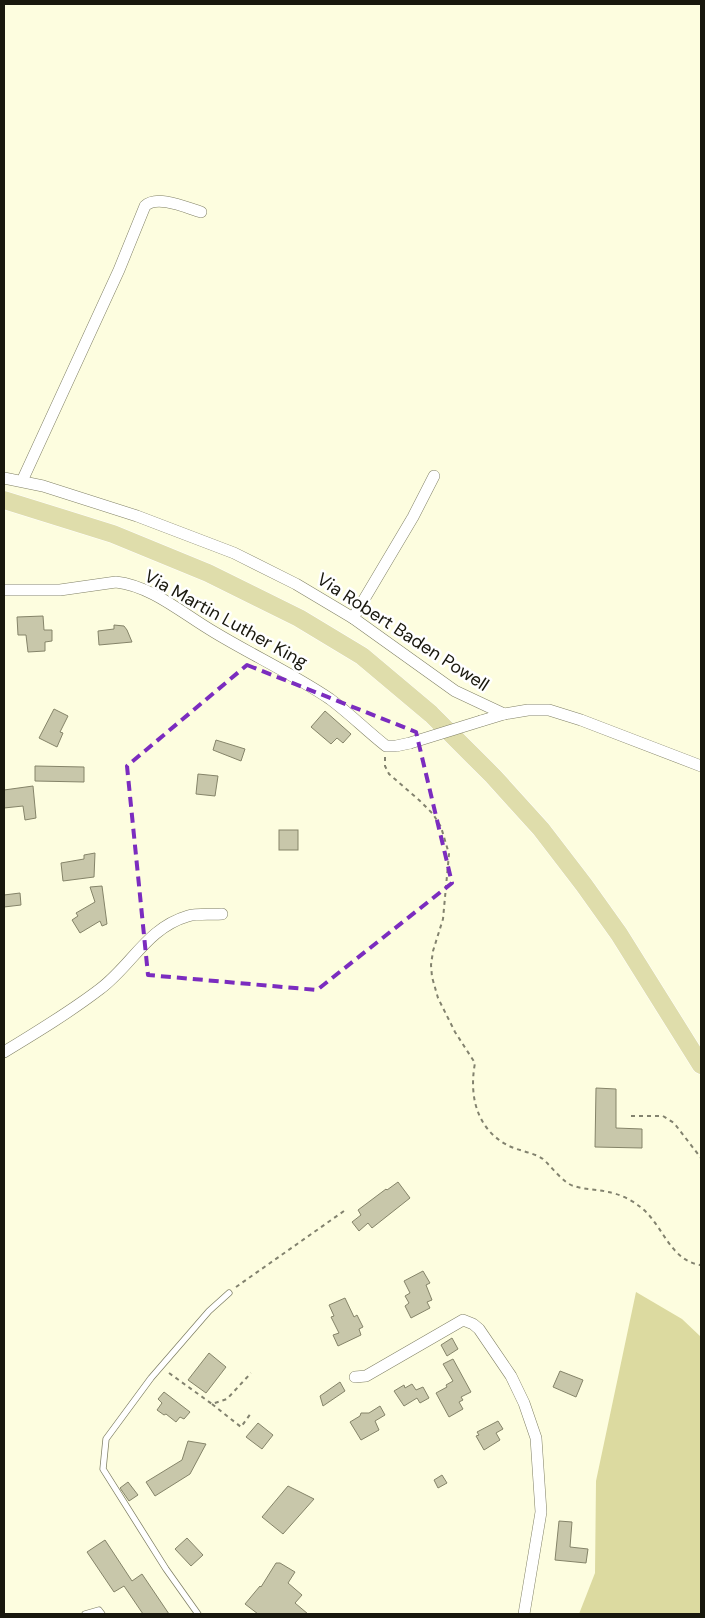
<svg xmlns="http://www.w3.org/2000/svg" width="705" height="1618" viewBox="0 0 705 1618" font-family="'DM Sans',sans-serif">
<rect width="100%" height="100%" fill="#fdfddf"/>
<!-- green -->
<polygon fill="#dcdaa0" points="636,1292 682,1319 701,1337 701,1614 579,1614 595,1573 596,1481"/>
<!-- building -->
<g fill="#c8c7aa" stroke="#858469">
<polygon points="43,616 44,630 52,630 52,641 45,642 45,651 28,652 26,635 18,635 17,617"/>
<polygon points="114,625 124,626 127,630 132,642 99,645 98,631 114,629"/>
<polygon points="54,709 68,716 60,732 63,733 57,747 39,738"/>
<polygon points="325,711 351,734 343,743 337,738 331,744 311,727"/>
<polygon points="216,740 245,749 241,761 213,750"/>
<polygon points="35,766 84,767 84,782 35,781"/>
<polygon points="198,774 218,776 215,796 196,794"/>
<polygon points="33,786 36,818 25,820 23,806 4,808 4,790"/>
<rect x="279" y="830" width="19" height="20"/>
<polygon points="95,853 94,877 63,881 61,863 84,859 84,855"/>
<polygon points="102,886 107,924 102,926 100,921 80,933 72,920 78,916 76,913 95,902 90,887"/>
<polygon points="20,893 21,905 4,907 4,895"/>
<polygon points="596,1088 616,1089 616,1128 642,1129 642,1148 595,1147"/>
<polygon points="398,1182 410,1198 372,1228 368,1223 359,1231 352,1222 361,1215 358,1210 386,1189 387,1190"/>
<polygon points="423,1271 430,1283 426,1285 432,1300 427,1302 430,1308 411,1318 405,1306 409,1303 405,1296 410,1293 404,1281"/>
<polygon points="345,1298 354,1317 357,1315 363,1327 359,1329 361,1335 338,1346 333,1335 339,1333 331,1317 334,1316 329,1305"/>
<polygon points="452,1338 458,1349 447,1356 441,1345"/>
<polygon points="209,1353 226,1367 206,1393 188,1380"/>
<polygon points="453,1359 471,1392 461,1397 463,1400 459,1402 463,1409 449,1417 436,1393 447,1387 446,1385 453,1381 443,1364"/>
<polygon points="560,1371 583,1380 576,1397 553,1387"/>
<polygon points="340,1382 345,1391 323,1406 320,1396"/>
<polygon points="412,1384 416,1390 423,1387 429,1398 420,1403 417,1398 404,1406 394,1391 404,1385 405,1388"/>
<polygon points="164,1392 190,1412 184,1419 180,1417 176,1422 166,1414 164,1415 157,1410 162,1403 158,1399"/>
<polygon points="380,1406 385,1415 375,1421 379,1430 361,1440 350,1422 360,1416 361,1413 369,1413"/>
<polygon points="498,1421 503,1429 496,1433 500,1440 484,1450 476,1436 479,1435 477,1432"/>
<polygon points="258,1423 273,1435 262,1449 246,1437"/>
<polygon points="188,1441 206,1444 190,1474 155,1496 146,1482 182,1460"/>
<polygon points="442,1475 447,1483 438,1488 434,1480"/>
<polygon points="128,1482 138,1495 129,1501 120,1488"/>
<polygon points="288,1486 314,1499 283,1534 262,1517"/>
<polygon points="559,1521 572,1522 570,1547 588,1549 586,1563 555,1560"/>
<polygon points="187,1538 203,1555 191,1566 175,1549"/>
<polygon points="105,1540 132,1581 142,1574 169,1614 143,1614 124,1586 114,1592 87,1552"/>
<polygon points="276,1563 280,1563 295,1572 288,1583 302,1595 295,1603 308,1614 258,1614 245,1604 260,1586 261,1587"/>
</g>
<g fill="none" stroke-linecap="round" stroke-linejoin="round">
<!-- lane casing -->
<g stroke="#818166" stroke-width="7">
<g id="lane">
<polyline points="85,1614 99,1610 102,1614"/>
<polyline points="198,1614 166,1569 103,1469 106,1439 151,1378 209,1311 229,1293"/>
</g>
</g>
<!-- street casing -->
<g stroke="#818166" stroke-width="12">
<g id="street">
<polyline points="4,478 43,486 137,516 234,553 296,584 353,618 455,691 504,714 528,710 549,710 581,720 701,766"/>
<path d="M22,481L119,270L145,206C157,194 187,208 201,212"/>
<path d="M4,590H60L116,582C152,586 183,614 214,632C252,655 293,674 330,699C349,713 367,731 386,746H396L410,743"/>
<polyline points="353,618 413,517 434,476"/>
<polyline points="481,721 504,714"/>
<path d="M4,1052C37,1032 70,1012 100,989C132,965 147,928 188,916C198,913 212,915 222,914"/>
<polyline points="355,1377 366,1376 463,1320 473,1324 479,1329 511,1376 524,1403 536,1438 541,1512 524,1614"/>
</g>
</g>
<!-- primary casing -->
<g stroke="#fff" stroke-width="19">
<polyline id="primary" points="4,500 113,534 208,573 299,618 362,656 431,714 493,776 541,829 584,885 619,934 701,1065"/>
</g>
<!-- path -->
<g stroke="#82826e" stroke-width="2" stroke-dasharray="4 4" stroke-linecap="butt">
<path d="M385,757V766L389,774L419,800L433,814L441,827L449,854L443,919L433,951L431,965L432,977L438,998L455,1032L475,1063C469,1095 476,1128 507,1145C518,1151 533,1152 543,1159C551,1166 564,1184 574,1186C585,1190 597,1189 608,1192C617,1193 632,1200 639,1206C663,1223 669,1261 701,1265"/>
<polyline points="631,1116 663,1116 674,1123 701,1158"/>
<polyline points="236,1287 344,1211"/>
<polyline points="169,1373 212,1404 227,1399 251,1373"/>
<polyline points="212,1404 241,1427 251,1413"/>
</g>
<!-- lane -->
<use href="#lane" stroke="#fff" stroke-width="5.5"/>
<!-- street -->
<use href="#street" stroke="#fff" stroke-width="11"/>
<!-- primary -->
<use href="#primary" stroke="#dfddab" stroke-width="18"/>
<!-- street-bridge casing -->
<g stroke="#818166" stroke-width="12" stroke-linecap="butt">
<polyline id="street-bridge" points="410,743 481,721"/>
</g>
<!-- street-bridge -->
<use href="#street-bridge" stroke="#fff" stroke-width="11"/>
</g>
<!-- marked area -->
<path fill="none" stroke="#7b2cbf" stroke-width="4" stroke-dasharray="10 6" stroke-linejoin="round" d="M247,665L416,732L452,883L317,990L148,975L127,766Z"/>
<g text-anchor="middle" stroke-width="5" stroke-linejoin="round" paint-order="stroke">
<!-- street labels -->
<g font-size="18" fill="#18170d" stroke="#fff">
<text transform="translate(226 619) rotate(29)" y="6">Via Martin Luther King</text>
<text transform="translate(403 632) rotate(33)" y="6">Via Robert Baden Powell</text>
</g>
</g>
<!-- border -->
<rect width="705" height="1618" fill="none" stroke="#18170d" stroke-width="10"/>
</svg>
